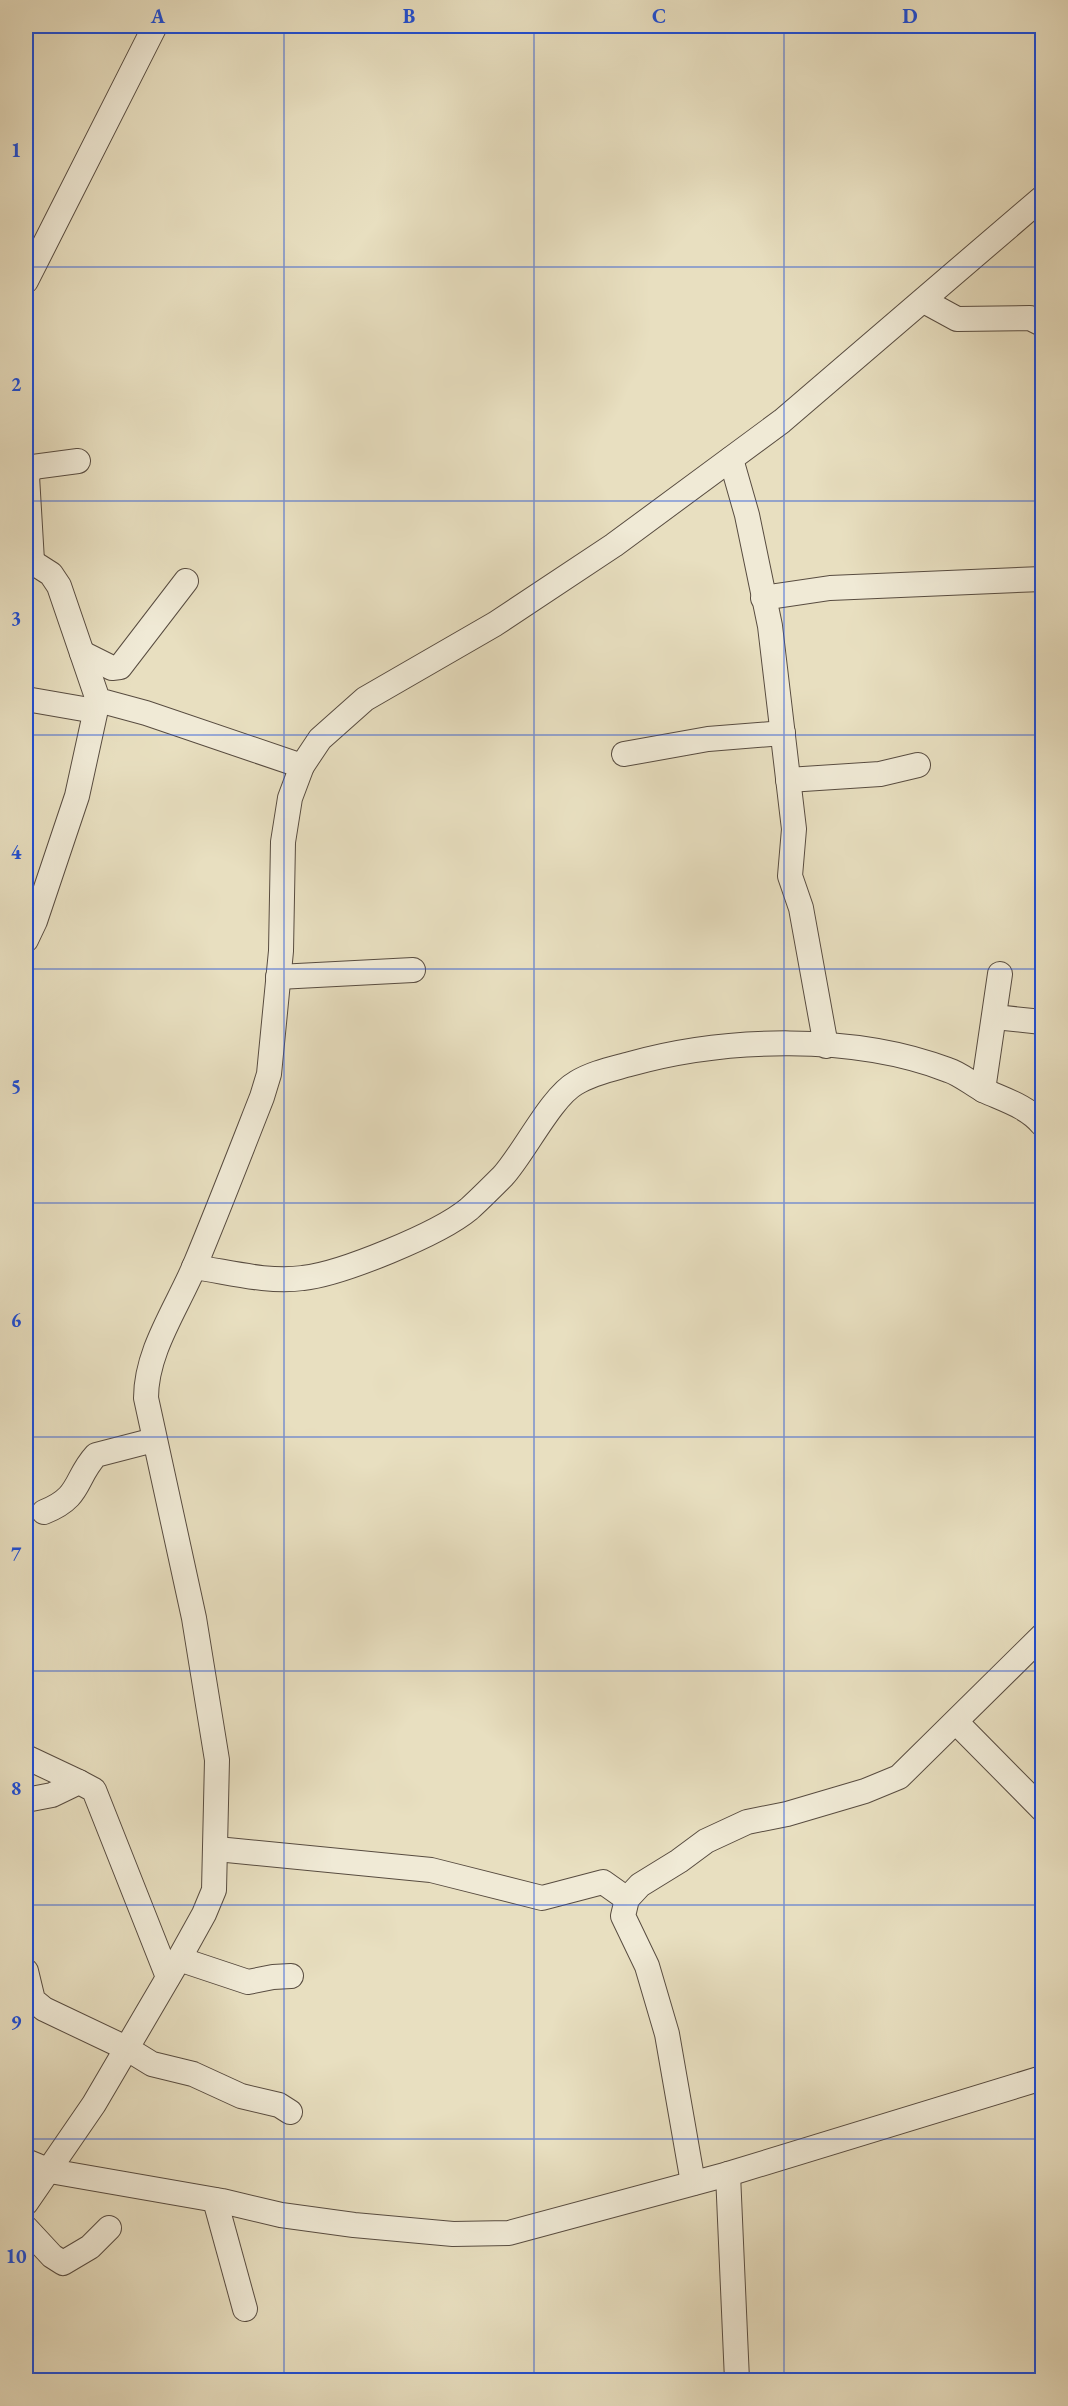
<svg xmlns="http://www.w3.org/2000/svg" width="1068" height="2406" viewBox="0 0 1068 2406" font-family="'EB Garamond',serif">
<rect width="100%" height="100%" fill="#e8dfc0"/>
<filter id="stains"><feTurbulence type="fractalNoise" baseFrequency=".00333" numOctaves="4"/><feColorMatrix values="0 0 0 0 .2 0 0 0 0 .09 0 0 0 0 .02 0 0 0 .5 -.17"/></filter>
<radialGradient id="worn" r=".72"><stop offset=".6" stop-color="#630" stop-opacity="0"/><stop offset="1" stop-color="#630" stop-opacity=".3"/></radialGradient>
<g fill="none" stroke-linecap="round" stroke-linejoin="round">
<!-- minor casing -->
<g stroke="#584c40" stroke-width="26">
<g id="minor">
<polyline points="26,281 155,26"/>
<polyline points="924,301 957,319 1030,318 1042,324"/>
<polyline points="731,459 747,515 770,626 794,829 790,876 801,908 826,1046"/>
<polyline points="26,558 51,574 59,586 98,700 146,713 302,766"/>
<polyline points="32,561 27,476 33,467 78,461"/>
<polyline points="763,598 830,588 1042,579"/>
<polyline points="82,653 112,668 120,667 186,581"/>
<polyline points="26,699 95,711"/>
<polyline points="624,754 708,739 783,733"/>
<polyline points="788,780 880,774 918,765"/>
<polyline points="26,940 35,921 77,796 98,700"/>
<polyline points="278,977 413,970"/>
<polyline points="995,1017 1042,1022"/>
<polyline points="983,1090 1000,974"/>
<path d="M194,1267C229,1272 268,1283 303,1278C341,1274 439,1234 469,1209C480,1199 492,1187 503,1176C524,1153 551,1097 576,1083C592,1073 612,1069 630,1064C726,1037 854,1034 948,1070C961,1074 973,1085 985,1091C1005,1100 1028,1107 1042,1124"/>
<path d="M44,1512C82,1497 74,1479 96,1455L154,1440"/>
<polyline points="956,1722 1042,1809"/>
<polyline points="26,1757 79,1782"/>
<polyline points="26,1800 52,1795 79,1782 94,1790 168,1977"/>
<polyline points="217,1849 431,1870 542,1898 603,1882 627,1899"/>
<polyline points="179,1959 248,1982 273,1977 291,1976"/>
<polyline points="26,1971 33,2000 44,2009 126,2048 152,2064 193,2074 241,2096 279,2105 290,2112"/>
<polyline points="26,2161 50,2171 222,2201 281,2215 354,2225 453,2234 509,2233 728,2174 1042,2078"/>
<polyline points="728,2174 737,2380"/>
<polyline points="693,2183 667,2034 647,1966 623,1916 627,1899 640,1885 679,1861 706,1841 747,1822 787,1814 865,1791 899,1777 1042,1636"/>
<polyline points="215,2200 245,2309"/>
<path d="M26,2203L94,2104L179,1959L204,1914L214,1890L217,1760L194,1618L146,1398C146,1351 177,1308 195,1265C218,1210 240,1153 262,1097L269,1074L281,951L283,842L290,798L302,766L320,739L365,699L495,624L614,545L782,421L1042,198"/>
<polyline points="26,2228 52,2256 63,2263 90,2247 109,2228"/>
</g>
</g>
<!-- minor -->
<use href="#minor" stroke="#f0ead6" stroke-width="24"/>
</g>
<!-- grid -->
<path fill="none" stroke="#1d4ed8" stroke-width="1.5" stroke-opacity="0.55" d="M284,26V2380M534,26V2380M784,26V2380M26,267H1042M26,501H1042M26,735H1042M26,969H1042M26,1203H1042M26,1437H1042M26,1671H1042M26,1905H1042M26,2139H1042"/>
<!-- margin -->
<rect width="1068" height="2406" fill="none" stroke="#e8dfc0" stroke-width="66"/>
<rect x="33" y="33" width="1002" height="2340" fill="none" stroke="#1d4ed8" stroke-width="2"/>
<g font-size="20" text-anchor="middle" font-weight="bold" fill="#1d4ed8">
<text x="158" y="23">A</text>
<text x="409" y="23">B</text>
<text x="659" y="23">C</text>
<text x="910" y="23">D</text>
<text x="16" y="157">1</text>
<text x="16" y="391">2</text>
<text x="16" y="625">3</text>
<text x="16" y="859">4</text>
<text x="16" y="1093">5</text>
<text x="16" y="1327">6</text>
<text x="16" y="1561">7</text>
<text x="16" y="1795">8</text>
<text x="16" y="2029">9</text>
<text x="16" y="2263">10</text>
</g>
<rect width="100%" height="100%" filter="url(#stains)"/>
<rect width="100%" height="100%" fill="url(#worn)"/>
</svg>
